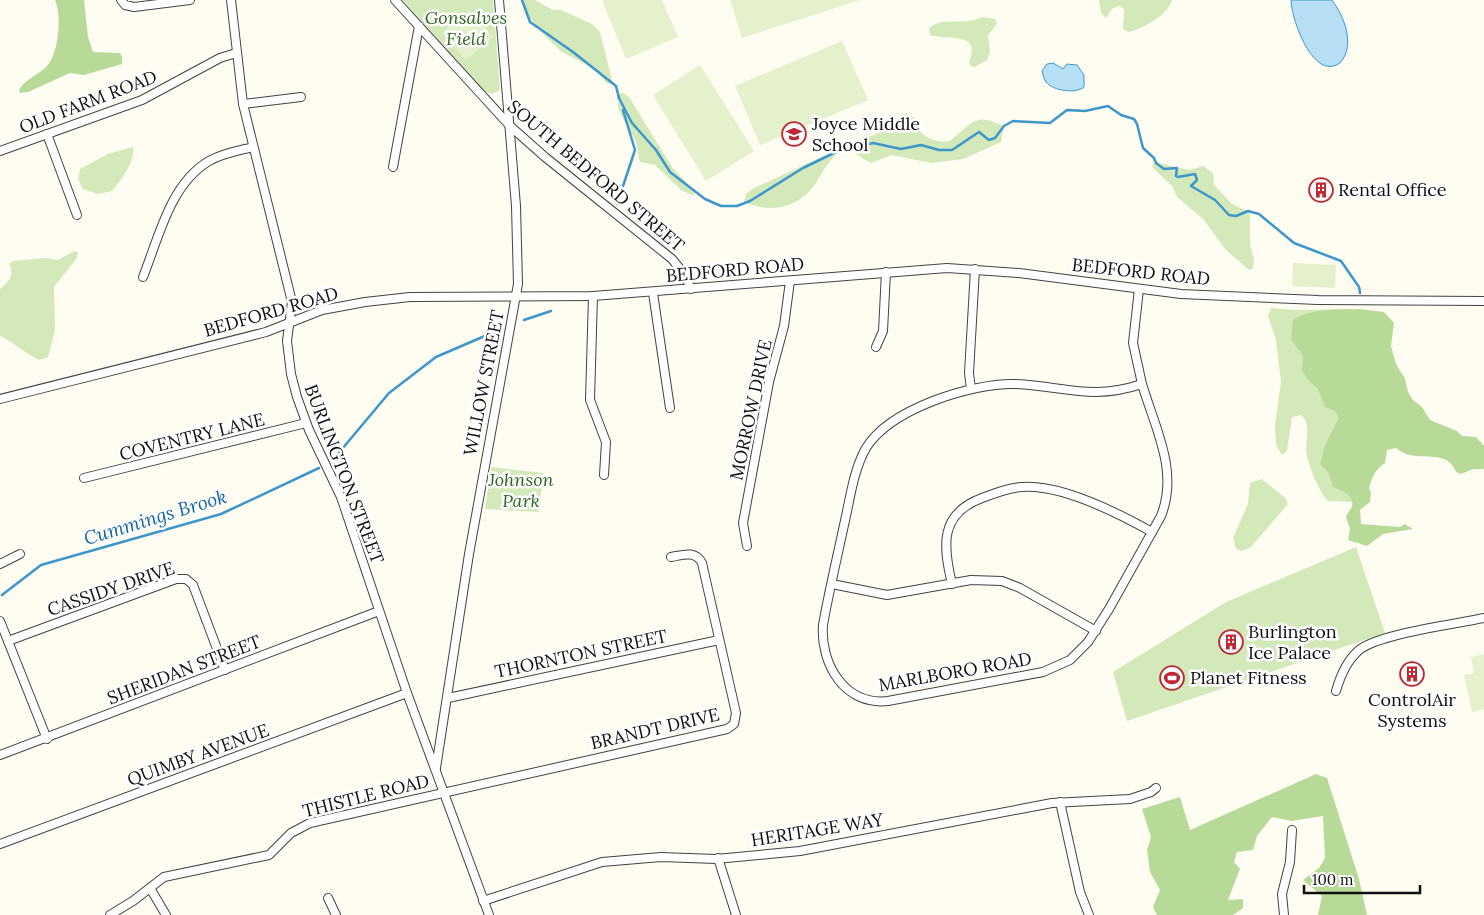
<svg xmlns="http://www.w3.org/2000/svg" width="1484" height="915" viewBox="0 0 1484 915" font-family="Lora,serif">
<rect width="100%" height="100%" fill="#fffcf1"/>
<!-- green -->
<g fill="#d4e9ba">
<polygon points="403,0 493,0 500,90 492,94 483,91"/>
<polygon points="523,0 535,0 553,10 561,10 592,24 600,32 613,84 606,83 595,69 562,52 552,43 526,14"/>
<path d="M1099,0H1172C1168,15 1143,29 1128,32L1123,29L1124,9L1120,6C1109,8 1111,12 1106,18L1101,13Z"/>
<path d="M983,17L995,19L997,24L988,35L990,52L987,60L975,67L970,66L969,62C982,31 949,41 930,35L929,28C942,18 953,23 968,21C973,21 978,18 983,17Z"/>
<path d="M623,93L629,97L672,167L694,191V196L681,190L655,165L640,162C638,156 638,149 636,142C629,125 615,114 618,94Z"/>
<path d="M907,113L914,118C915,134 934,144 950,141C972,123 974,112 1004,126L1001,142L963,159L931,163L892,155L871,163C861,159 856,152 846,148L850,143L874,135Z"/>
<path d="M133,147C136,160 120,182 112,191L98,194L83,189L78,179L80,169L108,154Z"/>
<path d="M830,153L836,155C827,163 822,173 816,183C799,208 771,214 744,202L746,194L752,189Z"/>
<polygon points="1154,162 1189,170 1203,166 1213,173 1214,185 1232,204 1248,211 1250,214 1250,244 1254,260 1253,268 1249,270 1225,249 1204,220 1177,197 1173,187 1152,167"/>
<path d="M74,251L78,252L77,258L54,287L55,330L48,357L39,360C25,353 14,343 0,336V289C8,282 15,276 9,264L13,261L45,258L58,260Z"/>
<path d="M1271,308L1294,310L1352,309L1334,391L1358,500L1350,502L1328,501C1319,492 1307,463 1306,450C1306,438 1311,423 1301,415L1292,417L1287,451L1282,455L1276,445L1275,425L1281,382L1276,340L1268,316Z"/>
<polygon points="491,467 543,473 539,512 485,509"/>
<polygon points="1262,479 1285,498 1288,504 1251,547 1242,551 1236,549 1233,538 1248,504 1250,483"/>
<polygon points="1356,547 1385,633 1127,721 1113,672 1226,602"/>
</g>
<!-- forest -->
<g fill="#b8da99">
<path d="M55,0H84L88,37L93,52L120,53L122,57V64L84,75L70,73L28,92L20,93L19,90C25,79 37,76 46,67C59,55 62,15 55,0Z"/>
<path d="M1359,309L1384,312L1394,323L1391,346L1396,364L1405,379L1408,392L1413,400L1422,407L1430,420L1457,431L1462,436L1476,437L1484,446V469H1473L1461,474L1456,472C1448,450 1424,460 1406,454C1403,453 1399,450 1396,448L1387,450L1385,463C1375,470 1372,476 1369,489L1371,492L1370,502L1360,510L1361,524L1400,527L1405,524L1413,529L1383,534L1367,546L1348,540L1350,529L1346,517C1347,513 1351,510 1352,506C1355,495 1340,490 1333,487L1329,473L1320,464L1325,445L1339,418L1335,411L1325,407L1318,389L1309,381L1302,371L1303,356L1291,339L1293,320C1311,308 1338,310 1359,309Z"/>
<polygon points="1316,774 1327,778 1359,879 1367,915 1318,915 1322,896 1303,880 1319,868 1325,858 1323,816 1292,821 1272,817 1257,836 1253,850 1237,852 1234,862 1240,869 1228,900 1243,899 1243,908 1233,915 1157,915 1153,907 1160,890 1150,872 1147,850 1151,837 1142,809 1180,797 1190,830"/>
</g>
<!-- pitch -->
<g fill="#e5f1cc">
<polygon points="602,0 662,0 678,37 626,59"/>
<polygon points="730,0 860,0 742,38"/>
<polygon points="469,10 493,37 466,60 442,33"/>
<polygon points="842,41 868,100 760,145 735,86"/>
<polygon points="700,65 754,151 706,181 653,95"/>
<polygon points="1293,263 1336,265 1335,288 1292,286"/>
<polygon points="1484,654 1484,709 1472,712 1464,675 1474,673 1471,657"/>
</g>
<!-- water -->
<g fill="#b6dff6" stroke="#3d96cc">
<path d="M1291,0H1332C1344,16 1356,45 1340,63C1313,82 1291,18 1291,0Z"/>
<path d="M1053,63L1063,69L1067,64L1077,65L1084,75V87C1076,94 1053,91 1046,82C1044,79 1043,75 1042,71L1047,64Z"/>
</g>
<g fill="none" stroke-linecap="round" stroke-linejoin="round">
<!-- stream -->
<g stroke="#3d96cc" stroke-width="2.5">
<polyline points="522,0 530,22 573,52 616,86 619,98"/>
<polyline points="619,98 632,123 656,150 670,172 705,199 721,206 737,206 750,201 803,168 834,153 873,143 901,149 921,145 939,150 952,150 979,132 989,140 995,138 1004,126 1013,121 1050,123 1067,110 1085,111 1108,106 1121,115 1134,119 1137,124 1143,148 1154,158 1156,163 1164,169 1177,168 1176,176 1178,177 1195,174 1197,180 1191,186 1215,200 1229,215 1236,216 1248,211 1259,214 1294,243 1341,261 1359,287 1360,293"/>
<polyline points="617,204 635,150 623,110"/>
<polyline points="524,320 551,311"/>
<polyline points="337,455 389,393 436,357 494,332"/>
<polyline points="2,595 41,565 221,514 319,468"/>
</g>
<!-- minor casing -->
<g stroke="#424242" stroke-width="10">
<g id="minor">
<polyline points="121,0 125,5 134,7 190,0"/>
<polyline points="231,0 243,104 292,302 287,341 291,374 297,397 309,430 341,497 407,693 489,915"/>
<polyline points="395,0 510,126 545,157 672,259 685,275 691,289"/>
<polyline points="243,104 301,97"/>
<polyline points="47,134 77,215"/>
<polyline points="0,151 142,100 220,58 236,53"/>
<polyline points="393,167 419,26"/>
<path d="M143,277C159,237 170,184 209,161C223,153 238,151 253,147"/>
<path d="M1139,289L1133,343L1142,384C1090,401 1065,386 1015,384C971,383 890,409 866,448C853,471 850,500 844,525C837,558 829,591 823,625C820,664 845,706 888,701L1043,672L1070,660L1088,642L1109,609L1161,516C1179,471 1155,428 1142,384"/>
<polyline points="653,293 670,408"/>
<polyline points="593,296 590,400 606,442 604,475"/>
<polyline points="876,347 883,331 886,272"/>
<polyline points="971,389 969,373 975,269"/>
<polyline points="0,399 266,332 322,310 365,302 410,297 593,296 947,268 1019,273 1181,294 1318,300 1484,301"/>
<polyline points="84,478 306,423"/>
<polyline points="747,546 743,523 769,382 784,326 790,281"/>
<polyline points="0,564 20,554"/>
<polyline points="832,584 887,595 971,580 1002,581 1020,588 1096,631"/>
<path d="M952,584C943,546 939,514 982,498C995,493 1008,488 1022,487C1062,484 1118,513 1152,532"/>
<polyline points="0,621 47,739"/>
<polyline points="8,641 176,579 186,579 193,585 225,670"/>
<path d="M1336,691C1340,677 1347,661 1358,651C1376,634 1457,624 1484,618"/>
<polyline points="448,698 719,640"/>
<polyline points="0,755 379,611"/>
<polyline points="436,768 469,554 518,284 516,206 499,0"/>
<polyline points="1060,802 1080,892 1089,915"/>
<polyline points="0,844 407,693"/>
<polyline points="718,858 736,915"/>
<polyline points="150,888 166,915"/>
<polyline points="328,898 336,915"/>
<polyline points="483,901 602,862 661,857 716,859 800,851 1052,803 1130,799 1151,792 1156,788"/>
<path d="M110,915L133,901L164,877L269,855L291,833L310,823L727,729L734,724L736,713L702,563C695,550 683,555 671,557"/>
<polyline points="1284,915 1282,894 1290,862 1292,830"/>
</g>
</g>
<!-- minor -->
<use href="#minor" stroke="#fff" stroke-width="8"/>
</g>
<!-- icons -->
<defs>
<g id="school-ring" transform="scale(1.25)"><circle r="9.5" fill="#fff" stroke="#be2731" stroke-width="1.5"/><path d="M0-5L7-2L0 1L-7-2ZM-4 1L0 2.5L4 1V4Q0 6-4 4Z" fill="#be2731"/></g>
<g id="building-ring" transform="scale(1.25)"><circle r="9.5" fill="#fff" stroke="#be2731" stroke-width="1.5"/><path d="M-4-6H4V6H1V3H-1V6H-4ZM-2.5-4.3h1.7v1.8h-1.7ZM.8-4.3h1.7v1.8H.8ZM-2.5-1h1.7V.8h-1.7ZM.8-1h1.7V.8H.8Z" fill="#be2731"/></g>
<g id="stadium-ring" transform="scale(1.25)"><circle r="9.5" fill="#fff" stroke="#be2731" stroke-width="1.5"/><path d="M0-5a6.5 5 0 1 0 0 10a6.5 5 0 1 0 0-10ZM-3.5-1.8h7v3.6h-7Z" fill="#be2731"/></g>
</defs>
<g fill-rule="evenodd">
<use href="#school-ring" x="794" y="134"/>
<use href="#building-ring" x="1321" y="190"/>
<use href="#building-ring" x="1231" y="642"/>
<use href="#building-ring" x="1412" y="674"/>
<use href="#stadium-ring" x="1172" y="678"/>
</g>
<g text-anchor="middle" stroke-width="5" stroke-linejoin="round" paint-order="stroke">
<!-- park labels -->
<g font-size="18" font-style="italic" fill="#2f671f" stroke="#fff">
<text x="466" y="24">Gonsalves<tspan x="466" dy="21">Field</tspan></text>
<text x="521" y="486">Johnson<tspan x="521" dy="21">Park</tspan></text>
</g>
<!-- street labels -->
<g font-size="18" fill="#0f0f0f" stroke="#fff">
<text transform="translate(88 102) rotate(-21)" y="6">OLD FARM ROAD</text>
<text transform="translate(596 176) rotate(40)" y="6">SOUTH BEDFORD STREET</text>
<text transform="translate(735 270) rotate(-5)" y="6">BEDFORD ROAD</text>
<text transform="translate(1141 272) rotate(6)" y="6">BEDFORD ROAD</text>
<text transform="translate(271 312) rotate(-16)" y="6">BEDFORD ROAD</text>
<text transform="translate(484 383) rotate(-79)" y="6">WILLOW STREET</text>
<text transform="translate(751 410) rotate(-78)" y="6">MORROW DRIVE</text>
<text transform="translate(192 437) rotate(-14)" y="6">COVENTRY LANE</text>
<text transform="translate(344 474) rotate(69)" y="6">BURLINGTON STREET</text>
<text transform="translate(111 589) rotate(-19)" y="6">CASSIDY DRIVE</text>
<text transform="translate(581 654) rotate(-12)" y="6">THORNTON STREET</text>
<text transform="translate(184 670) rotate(-21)" y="6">SHERIDAN STREET</text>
<text transform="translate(955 672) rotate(-10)" y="6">MARLBORO ROAD</text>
<text transform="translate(655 729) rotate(-13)" y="6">BRANDT DRIVE</text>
<text transform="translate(198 755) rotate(-20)" y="6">QUIMBY AVENUE</text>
<text transform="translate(366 796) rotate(-14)" y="6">THISTLE ROAD</text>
<text transform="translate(817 830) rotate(-9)" y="6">HERITAGE WAY</text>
</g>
<!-- poi labels -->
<g font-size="18" fill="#0f0f0f" stroke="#fff" text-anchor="start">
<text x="812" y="130">Joyce Middle<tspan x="812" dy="21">School</tspan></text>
<text x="1338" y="196">Rental Office</text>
<text x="1248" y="638">Burlington<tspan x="1248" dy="21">Ice Palace</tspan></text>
<text x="1190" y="684">Planet Fitness</text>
<text x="1412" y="706" text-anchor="middle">ControlAir<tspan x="1412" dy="21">Systems</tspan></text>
</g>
<!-- water labels -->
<g font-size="19" font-style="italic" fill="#1867a0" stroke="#fff">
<text transform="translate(155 517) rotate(-17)" y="7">Cummings Brook</text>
</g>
</g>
<!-- scale -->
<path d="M1304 885v8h116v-8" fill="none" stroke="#0f0f0f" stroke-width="2.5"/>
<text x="1312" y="885" font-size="15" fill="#0f0f0f" stroke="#ffffff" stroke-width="4" paint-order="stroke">100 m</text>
</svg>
